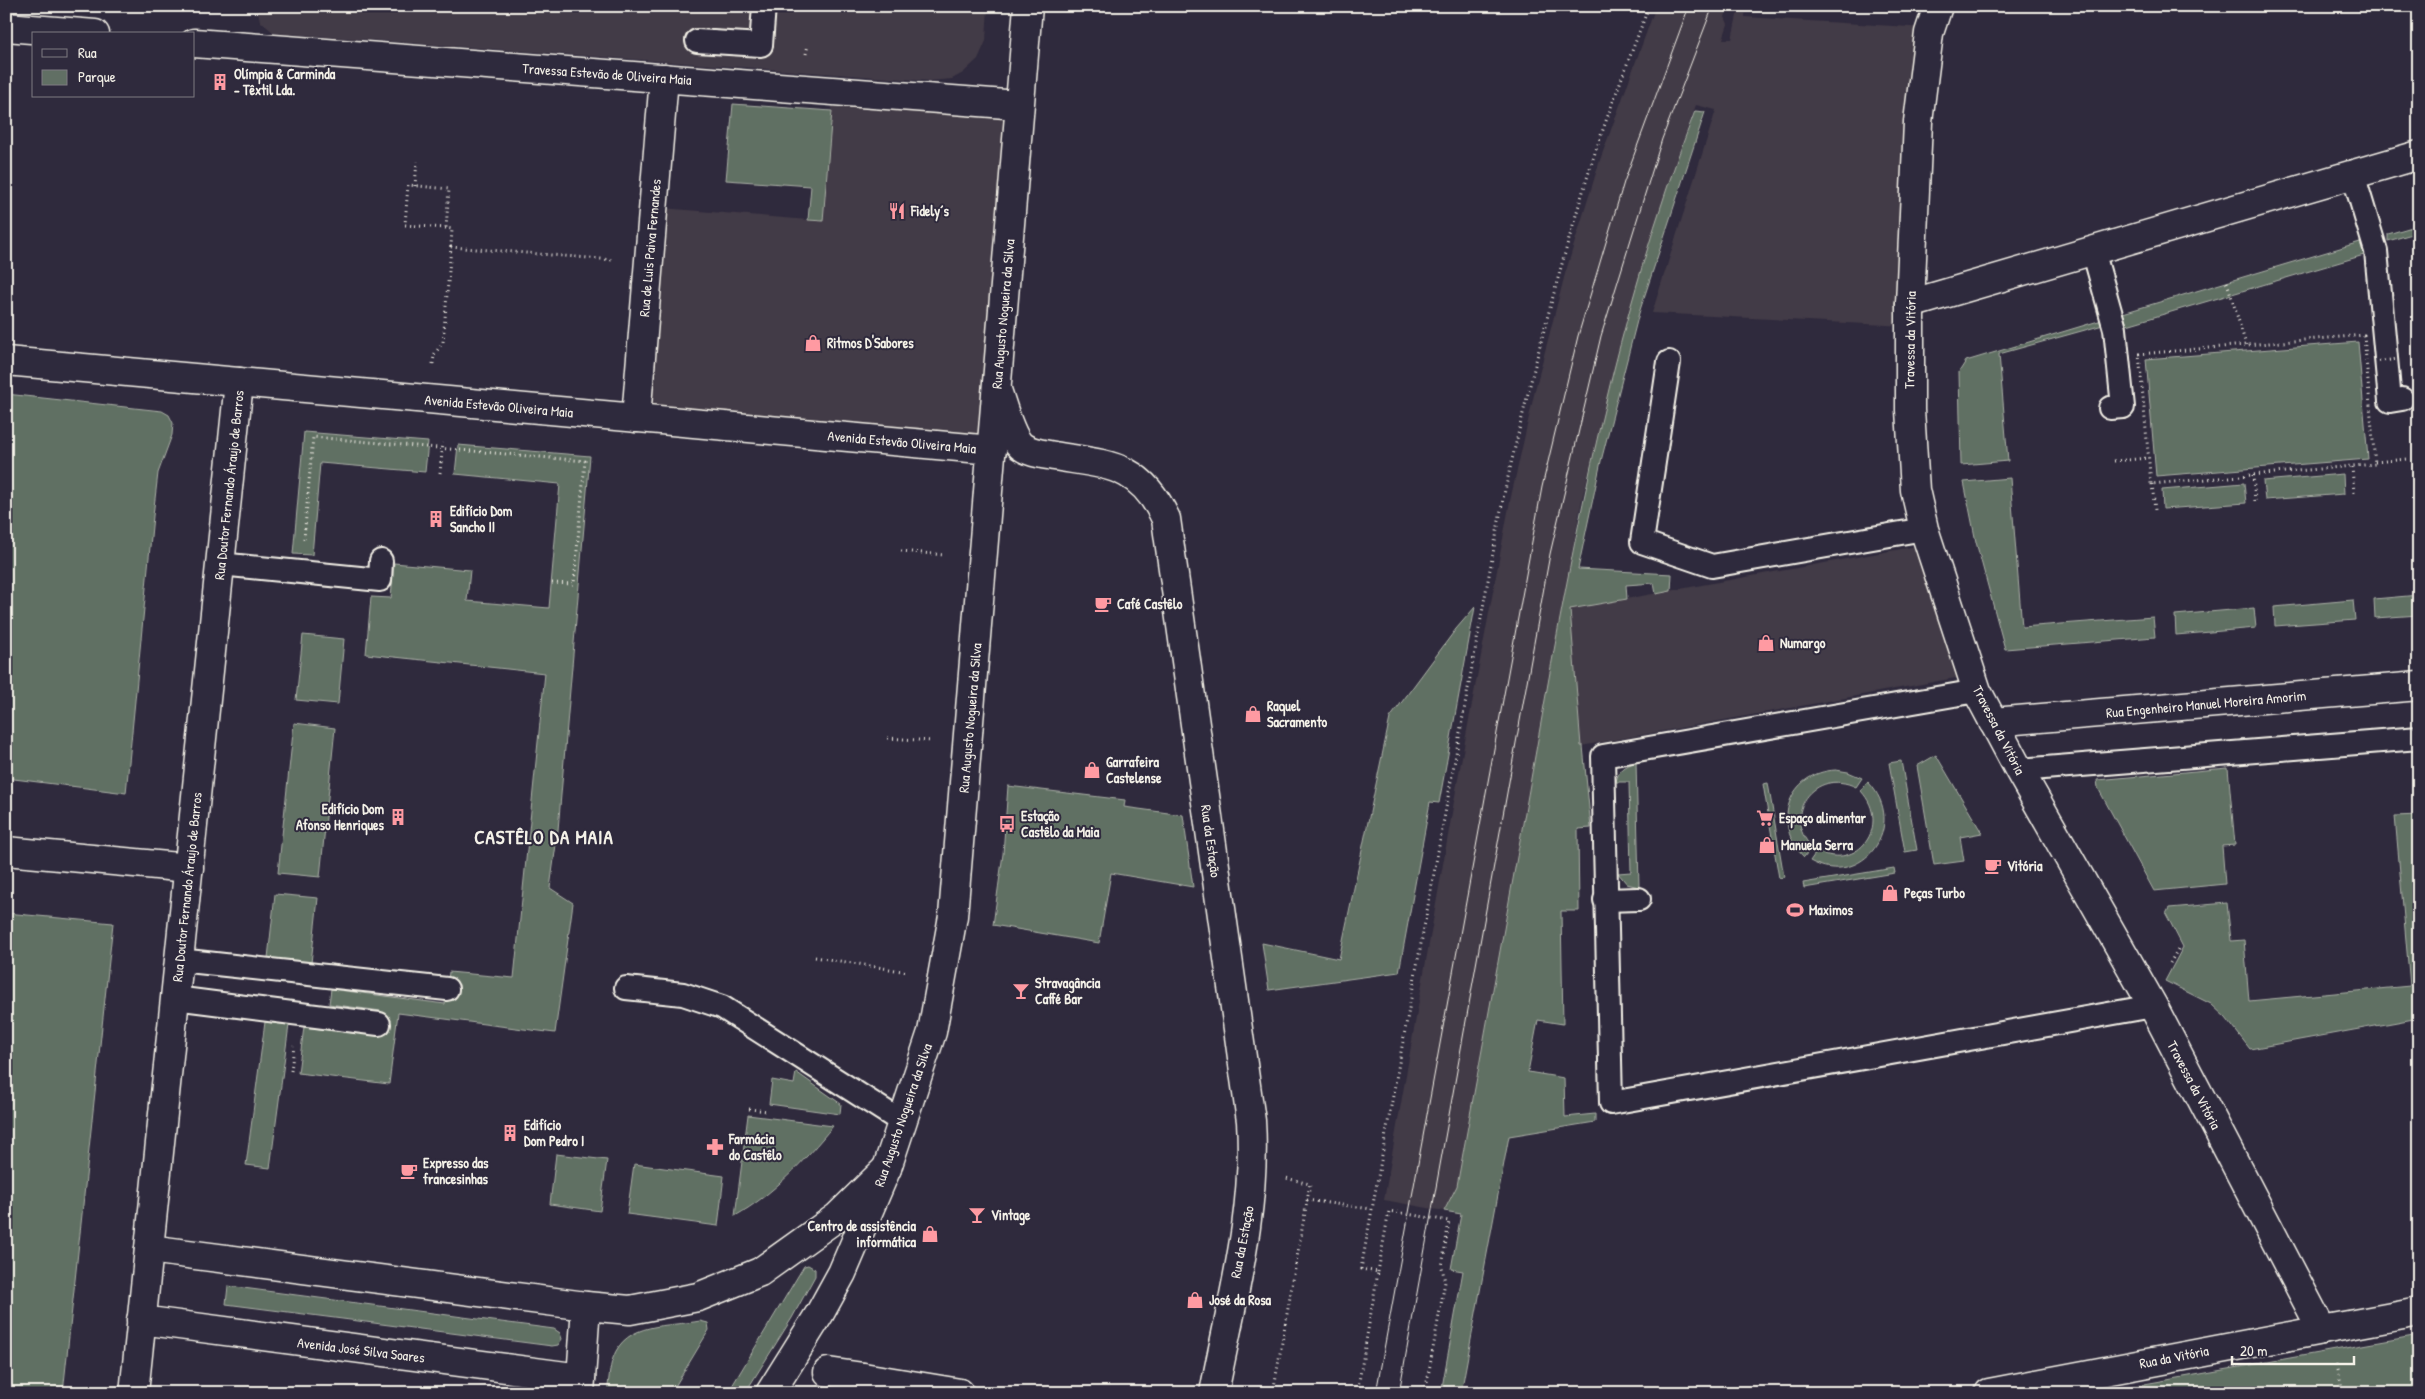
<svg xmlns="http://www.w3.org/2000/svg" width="2425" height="1399" viewBox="0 0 2425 1399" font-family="'Patrick Hand',sans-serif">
<rect width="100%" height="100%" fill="#2f2a3d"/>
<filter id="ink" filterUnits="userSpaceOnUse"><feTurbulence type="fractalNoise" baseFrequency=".02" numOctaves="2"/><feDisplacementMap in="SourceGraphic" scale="10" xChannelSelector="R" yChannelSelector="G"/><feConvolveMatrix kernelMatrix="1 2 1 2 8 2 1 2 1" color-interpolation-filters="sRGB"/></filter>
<g filter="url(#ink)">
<!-- built -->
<g fill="#423a46">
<polygon points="257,6 988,6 986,41 978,59 963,73 952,79 929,81 274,33 260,21"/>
<polygon points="1656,6 1729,6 1725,17 1728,24 1723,39 1732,39 1739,6 1746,6 1745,17 1927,28 1906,326 1652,313 1716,110 1696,105 1678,155 1628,318 1582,499 1457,1186 1444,1211 1384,1200 1459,773 1510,501 1536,386 1565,274 1600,160"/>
<polygon points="833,94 1015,108 988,445 642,414 662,208 822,221"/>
<polygon points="1923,545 1966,676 1581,746 1570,609"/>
</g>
<!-- green -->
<g fill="#616f64" stroke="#aab0a6">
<polygon points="733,104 832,111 823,221 808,220 811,186 726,180"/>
<path d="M1695,111L1705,112L1639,313L1601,461L1578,569L1672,574L1671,591L1656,594L1654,583L1626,585L1627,599L1570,609L1581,746H1583L1591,828L1578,829L1579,911H1561L1563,1024L1538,1020L1528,1072L1564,1078L1565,1117L1595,1114V1122L1509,1136L1461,1393H1441L1463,1271L1451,1269L1461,1214L1444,1211L1457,1186C1484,1039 1511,892 1537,745C1575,530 1616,315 1695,111Z"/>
<polygon points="2419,225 2419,232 2388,241 2388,234"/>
<polygon points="2360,242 2364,255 2127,325 2123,313"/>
<polygon points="2102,320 2103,325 1999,354 2008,461 1961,465 1959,372 1966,361"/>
<polygon points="2358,342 2368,459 2156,476 2146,359"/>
<polygon points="6,394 162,411 169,415 173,423 172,435 158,473 153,516 126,793 6,778"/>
<polygon points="304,432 428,442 425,472 320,463 312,555 293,554"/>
<polygon points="458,445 590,456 558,830 550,888 573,903 555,1033 398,1013 389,1084 298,1073 304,1027 378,1036 381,1011 329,1004 331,989 445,1004 449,972 514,978 545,673 366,654 371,597 391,598 394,563 470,570 467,601 549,608 560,484 455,474"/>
<polygon points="2343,474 2344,494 2265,500 2263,481"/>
<polygon points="2010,478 2022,627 2153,617 2155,637 2005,649 1976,542 1964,482"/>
<polygon points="2244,483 2246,503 2163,509 2162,490"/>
<polygon points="2419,595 2419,615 2375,618 2374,599"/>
<polygon points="2353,600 2355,620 2275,626 2274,607"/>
<polygon points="1475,607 1439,803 1430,802 1399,972 1269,990 1262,943 1339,959 1390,718 1456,629"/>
<polygon points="2254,608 2256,628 2176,635 2175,615"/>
<polygon points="303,635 344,639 338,704 296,700"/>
<polygon points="294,723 335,728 320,877 278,873"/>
<polygon points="1936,755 1982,833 1960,837 1964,861 1934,865 1917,766"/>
<polygon points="1901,761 1917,850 1905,852 1889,763"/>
<path d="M1636,762L1639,887L1627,884L1618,873L1631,872L1629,782H1616C1618,770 1625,766 1636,762Z"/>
<polygon points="2228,768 2235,845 2222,846 2225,884 2154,891 2098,788 2097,780"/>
<path d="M1836,770L1848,772L1862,778L1856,787C1815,767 1780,815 1812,847L1804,857C1771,824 1788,772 1836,770Z"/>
<path d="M1868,782C1910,825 1862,890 1810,861L1817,851C1858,872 1892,825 1861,791Z"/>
<polygon points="1768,783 1784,877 1779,878 1763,784"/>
<polygon points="1008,786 1125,800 1124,807 1183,815 1193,887 1111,873 1099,943 993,925 1003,854"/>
<polygon points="2419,815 2419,1018 2250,1049 2226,1018 2211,1004 2165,981 2183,947 2166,914 2169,908 2227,903 2231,941 2244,940 2249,1001 2410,986 2395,816"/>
<polygon points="1894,868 1895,873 1804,888 1803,883"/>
<polygon points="275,894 318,898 311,963 268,958"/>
<polygon points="6,913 113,923 63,1393 6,1393"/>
<polygon points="265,1022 289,1025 270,1168 246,1165"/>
<polygon points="796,1072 841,1104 840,1114 769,1104 772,1080 794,1084"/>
<path d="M748,1115L833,1126C804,1161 774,1194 735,1216Z"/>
<polygon points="556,1154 607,1160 600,1211 550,1204"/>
<polygon points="634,1164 724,1176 718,1226 627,1214"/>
<polygon points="808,1265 815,1269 815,1276 792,1318 745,1393 729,1391 804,1266"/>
<polygon points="228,1286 554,1329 560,1333 562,1339 558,1345 552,1346 226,1304"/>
<path d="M700,1321L708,1323L709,1330L671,1393H607C609,1382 609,1369 613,1358C626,1321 669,1327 700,1321Z"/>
<polygon points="2419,1335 2419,1393 2094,1393"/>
</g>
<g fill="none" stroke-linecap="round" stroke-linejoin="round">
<!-- service casing -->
<g stroke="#f4f1e8" stroke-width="26">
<g id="service">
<polyline points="697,41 761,45 764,6"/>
<polyline points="2353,174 2376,251 2390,401 2402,399"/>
<polyline points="2093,250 2115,329 2123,407 2110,408"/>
<polyline points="1669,362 1642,542 1712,566 1924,529"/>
<polyline points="220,564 380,580 381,561"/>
<polyline points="1977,691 1603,756 1611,1103 2153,1006"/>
<polyline points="2019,770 2419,738"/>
<polyline points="1605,900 1639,899"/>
<polyline points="179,960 447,989"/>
<polyline points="626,988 683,994 722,1007 902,1122"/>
<polyline points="175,998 379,1024"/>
</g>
</g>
<!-- pedestrian casing -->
<g stroke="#f4f1e8" stroke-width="31">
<polyline id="pedestrian" points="828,1372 863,1377"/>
</g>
<!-- minor casing -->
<g stroke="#f4f1e8" stroke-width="31">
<g id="minor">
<polyline points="6,27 95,34"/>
<polyline points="194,43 1019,105"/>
<polyline points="1910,304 2419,155"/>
<polyline points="6,361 992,450"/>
<path d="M997,390C1002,404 1010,436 1021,446C1030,453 1044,454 1054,456C1108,465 1140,463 1166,519L1251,1121C1257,1213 1231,1303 1214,1393"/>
<polyline points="636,418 664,78"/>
<polyline points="1993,722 2419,686"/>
<polyline points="6,851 189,868"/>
<polyline points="149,1249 586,1306 630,1310 698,1297 760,1272 837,1217 887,1168"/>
<polyline points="141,1320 581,1378"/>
<polyline points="2322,1330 2419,1312"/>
<polyline points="863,1377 960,1393"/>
<polyline points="134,1393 239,382"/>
<polyline points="580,1393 586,1306"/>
</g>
</g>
<!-- tertiary casing -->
<g stroke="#f4f1e8" stroke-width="31">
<polyline id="tertiary" points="1938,6 1929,33 1918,122 1910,304 1910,410 1915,490 1924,529 1977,691 2019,770 2153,1006 2322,1330 1989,1393"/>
</g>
<!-- secondary casing -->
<g stroke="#f4f1e8" stroke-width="31">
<polyline id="secondary" points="770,1393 820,1313 842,1273 887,1168 932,1032 953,916 1028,6"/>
</g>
<!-- path -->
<g stroke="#f4f1e8" stroke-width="3" stroke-dasharray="1 4" stroke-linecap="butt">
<polyline points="806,54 808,45"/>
<polyline points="415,186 417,161"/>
<polyline points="446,228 405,225 408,185 449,189 446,228 452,229 451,247"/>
<polyline points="2227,282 2246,345"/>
<polygon points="2364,335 2375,464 2151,484 2139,354"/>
<polyline points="433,364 434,355 443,342 451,247 614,260"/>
<polyline points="2114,461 2149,458"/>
<polyline points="2375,462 2407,459"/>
<polyline points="2352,467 2354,493"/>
<polyline points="440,473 443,443"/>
<polyline points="2253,475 2255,501"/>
<polyline points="2152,484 2155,510"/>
<polyline points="304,539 313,437 585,461 574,584 551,583"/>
<polyline points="901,551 944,555"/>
<polyline points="888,738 932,741"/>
<polyline points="815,957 908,972"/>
<polyline points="2170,963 2178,949"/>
<polyline points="291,1071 294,1046"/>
<polyline points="749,1109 768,1111"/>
<polyline points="1307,1200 1371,1209"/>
<polyline points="1378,1272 1389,1211 1449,1221 1442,1267 1445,1282 1425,1393"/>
<polyline points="2337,1364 2343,1393"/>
<polyline points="1273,1393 1310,1184 1286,1178"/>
<path d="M1357,1393L1378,1272L1361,1269L1503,499C1529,384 1558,271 1593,159C1610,107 1630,57 1649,6"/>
</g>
<!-- service -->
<use href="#service" stroke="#2f2a3d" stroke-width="22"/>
<!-- pedestrian -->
<use href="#pedestrian" stroke="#2f2a3d" stroke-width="28"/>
<!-- minor -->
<use href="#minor" stroke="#2f2a3d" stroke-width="28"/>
<!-- tertiary -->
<use href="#tertiary" stroke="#2f2a3d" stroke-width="28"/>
<!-- secondary -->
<use href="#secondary" stroke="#2f2a3d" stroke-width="28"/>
<!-- tram -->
<g stroke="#f4f1e8" stroke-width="1">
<polyline points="1376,1393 1542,487 1578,336 1624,182 1689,6"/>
<polyline points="1399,1393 1550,554 1601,336 1662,139 1713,6"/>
</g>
<!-- path-bridge -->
<polyline stroke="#f4f1e8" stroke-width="3" stroke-dasharray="1 4" stroke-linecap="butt" points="2374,362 2398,359"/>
</g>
</g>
<!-- icons -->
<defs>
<g id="building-bare" transform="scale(1.35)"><path d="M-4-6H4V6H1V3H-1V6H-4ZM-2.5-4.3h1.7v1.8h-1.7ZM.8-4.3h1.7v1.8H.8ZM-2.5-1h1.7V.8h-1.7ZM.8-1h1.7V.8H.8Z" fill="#ff9aa2" stroke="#2f2a3d" stroke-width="2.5" paint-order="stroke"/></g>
<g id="restaurant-bare" transform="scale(1.35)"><path d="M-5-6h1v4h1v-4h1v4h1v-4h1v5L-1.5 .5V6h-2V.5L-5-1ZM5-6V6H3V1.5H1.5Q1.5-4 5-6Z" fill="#ff9aa2" stroke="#2f2a3d" stroke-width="2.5" paint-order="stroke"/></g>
<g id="shop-bare" transform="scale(1.35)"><path d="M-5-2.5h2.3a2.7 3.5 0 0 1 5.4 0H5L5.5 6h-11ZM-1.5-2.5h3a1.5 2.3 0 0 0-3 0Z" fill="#ff9aa2" stroke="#2f2a3d" stroke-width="2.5" paint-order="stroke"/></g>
<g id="cafe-bare" transform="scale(1.35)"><path d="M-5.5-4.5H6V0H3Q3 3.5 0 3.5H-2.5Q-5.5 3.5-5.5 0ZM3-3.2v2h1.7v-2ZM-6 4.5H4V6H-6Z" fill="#ff9aa2" stroke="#2f2a3d" stroke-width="2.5" paint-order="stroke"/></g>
<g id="supermarket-bare" transform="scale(1.35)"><path d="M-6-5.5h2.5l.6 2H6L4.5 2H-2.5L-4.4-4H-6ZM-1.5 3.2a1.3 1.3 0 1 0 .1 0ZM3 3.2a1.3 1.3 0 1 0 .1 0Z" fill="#ff9aa2" stroke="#2f2a3d" stroke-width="2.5" paint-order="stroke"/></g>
<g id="bus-bare" transform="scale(1.35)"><path d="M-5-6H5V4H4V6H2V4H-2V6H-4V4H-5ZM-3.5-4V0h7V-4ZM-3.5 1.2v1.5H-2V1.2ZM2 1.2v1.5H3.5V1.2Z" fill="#ff9aa2" stroke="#2f2a3d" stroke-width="2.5" paint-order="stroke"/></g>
<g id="stadium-bare" transform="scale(1.35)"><path d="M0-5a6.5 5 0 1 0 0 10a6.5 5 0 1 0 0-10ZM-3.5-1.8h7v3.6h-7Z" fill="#ff9aa2" stroke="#2f2a3d" stroke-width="2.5" paint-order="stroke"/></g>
<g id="bar-bare" transform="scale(1.35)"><path d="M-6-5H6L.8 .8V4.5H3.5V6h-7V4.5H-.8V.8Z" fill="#ff9aa2" stroke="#2f2a3d" stroke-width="2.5" paint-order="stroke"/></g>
<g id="pharmacy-bare" transform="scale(1.35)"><path d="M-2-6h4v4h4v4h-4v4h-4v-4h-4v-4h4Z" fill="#ff9aa2" stroke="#2f2a3d" stroke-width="2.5" paint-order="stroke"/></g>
</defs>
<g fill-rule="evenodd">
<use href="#building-bare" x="220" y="82"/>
<use href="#restaurant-bare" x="897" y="211"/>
<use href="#shop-bare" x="813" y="343"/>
<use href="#building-bare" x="436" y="519"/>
<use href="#cafe-bare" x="1103" y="604"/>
<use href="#shop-bare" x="1766" y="643"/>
<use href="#shop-bare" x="1253" y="714"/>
<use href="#shop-bare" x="1092" y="770"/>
<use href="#building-bare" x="398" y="817"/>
<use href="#supermarket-bare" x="1765" y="818"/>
<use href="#bus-bare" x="1007" y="824"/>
<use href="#shop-bare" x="1767" y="845"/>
<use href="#cafe-bare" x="1993" y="866"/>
<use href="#shop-bare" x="1890" y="893"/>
<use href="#stadium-bare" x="1795" y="910"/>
<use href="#bar-bare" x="1021" y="991"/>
<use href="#building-bare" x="510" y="1133"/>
<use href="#pharmacy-bare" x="715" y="1147"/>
<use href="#cafe-bare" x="409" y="1171"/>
<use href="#bar-bare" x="977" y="1215"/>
<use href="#shop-bare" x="930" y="1234"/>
<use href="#shop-bare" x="1195" y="1300"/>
</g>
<g text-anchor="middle" stroke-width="4" stroke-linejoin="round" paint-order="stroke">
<!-- poi labels -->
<g font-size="14" font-weight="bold" fill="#f4f1e8" stroke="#2f2a3d" text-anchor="start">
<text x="234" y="79">Olímpia &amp; Carminda<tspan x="234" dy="16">- Têxtil Lda.</tspan></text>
<text x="911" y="216">Fidely´s</text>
<text x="827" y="348">Ritmos D'Sabores</text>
<text x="450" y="516">Edifício Dom<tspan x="450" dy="16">Sancho II</tspan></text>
<text x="1117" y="609">Café Castêlo</text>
<text x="1780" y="648">Numargo</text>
<text x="1267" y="711">Raquel<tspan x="1267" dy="16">Sacramento</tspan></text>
<text x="1106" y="767">Garrafeira<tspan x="1106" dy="16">Castelense</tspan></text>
<text x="384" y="814" text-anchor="end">Edifício Dom<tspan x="384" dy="16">Afonso Henriques</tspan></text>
<text x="1021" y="821">Estação<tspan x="1021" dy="16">Castêlo da Maia</tspan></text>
<text x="1779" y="823">Espaço alimentar</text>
<text x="1781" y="850">Manuela Serra</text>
<text x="2007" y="871">Vitória</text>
<text x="1904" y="898">Peças Turbo</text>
<text x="1809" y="915">Maximos</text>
<text x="1035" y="988">Stravagância<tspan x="1035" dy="16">Caffé Bar</tspan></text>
<text x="524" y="1130">Edifício<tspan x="524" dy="16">Dom Pedro I</tspan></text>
<text x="729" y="1144">Farmácia<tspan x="729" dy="16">do Castêlo</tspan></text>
<text x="423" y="1168">Expresso das<tspan x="423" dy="16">francesinhas</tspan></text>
<text x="991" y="1220">Vintage</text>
<text x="916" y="1231" text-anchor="end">Centro de assistência<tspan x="916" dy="16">informática</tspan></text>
<text x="1209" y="1305">José da Rosa</text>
</g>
<!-- street labels -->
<g font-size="14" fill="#f4f1e8" stroke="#2f2a3d">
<text transform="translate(607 74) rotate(4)" y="5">Travessa Estevão de Oliveira Maia</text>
<text transform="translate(650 248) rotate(-85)" y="5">Rua de Luis Paiva Fernandes</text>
<text transform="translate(1003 314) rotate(-85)" y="5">Rua Augusto Nogueira da Silva</text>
<text transform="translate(1910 340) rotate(-89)" y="5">Travessa da Vitória</text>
<text transform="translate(499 406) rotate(5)" y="5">Avenida Estevão Oliveira Maia</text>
<text transform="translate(902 442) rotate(5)" y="5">Avenida Estevão Oliveira Maia</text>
<text transform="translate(229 485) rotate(-84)" y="5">Rua Doutor Fernando Áraujo de Barros</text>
<text transform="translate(2206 704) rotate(-5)" y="5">Rua Engenheiro Manuel Moreira Amorim</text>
<text transform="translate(970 718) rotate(-85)" y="5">Rua Augusto Nogueira da Silva</text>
<text transform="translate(1999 730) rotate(63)" y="5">Travessa da Vitória</text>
<text transform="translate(1211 841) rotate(82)" y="5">Rua da Estação</text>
<text transform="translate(187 887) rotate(-84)" y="5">Rua Doutor Fernando Áraujo de Barros</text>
<text transform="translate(2194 1085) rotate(62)" y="5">Travessa da Vitória</text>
<text transform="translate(903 1115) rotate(-71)" y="5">Rua Augusto Nogueira da Silva</text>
<text transform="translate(1242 1242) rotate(-79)" y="5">Rua da Estação</text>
<text transform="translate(361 1350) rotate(7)" y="5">Avenida José Silva Soares</text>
<text transform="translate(2174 1357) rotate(-11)" y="5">Rua da Vitória</text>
</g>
<!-- district labels -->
<g font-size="19" font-weight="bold" letter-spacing="1" fill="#f4f1e8" stroke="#2f2a3d">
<text x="544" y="844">CASTÊLO DA MAIA</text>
</g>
</g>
<!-- margin -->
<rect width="2425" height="1399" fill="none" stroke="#2f2a3d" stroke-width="25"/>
<rect x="12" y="12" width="2400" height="1374" fill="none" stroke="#f4f1e8" stroke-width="2" filter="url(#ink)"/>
<!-- legend -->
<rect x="32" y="32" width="162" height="65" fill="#2f2a3d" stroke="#7e7a81"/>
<rect x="42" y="49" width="25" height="8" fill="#2f2a3d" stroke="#7e7a81"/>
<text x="78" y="58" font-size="15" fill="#f4f1e8">Rua</text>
<rect x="42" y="70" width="25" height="15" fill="#616f64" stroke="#7e7a81"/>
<text x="78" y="82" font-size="15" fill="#f4f1e8">Parque</text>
<!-- scale -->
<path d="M2232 1356v8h122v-8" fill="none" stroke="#f4f1e8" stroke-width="2.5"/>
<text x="2240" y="1356" font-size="15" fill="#f4f1e8" stroke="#2f2a3d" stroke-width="4" paint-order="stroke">20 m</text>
</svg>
